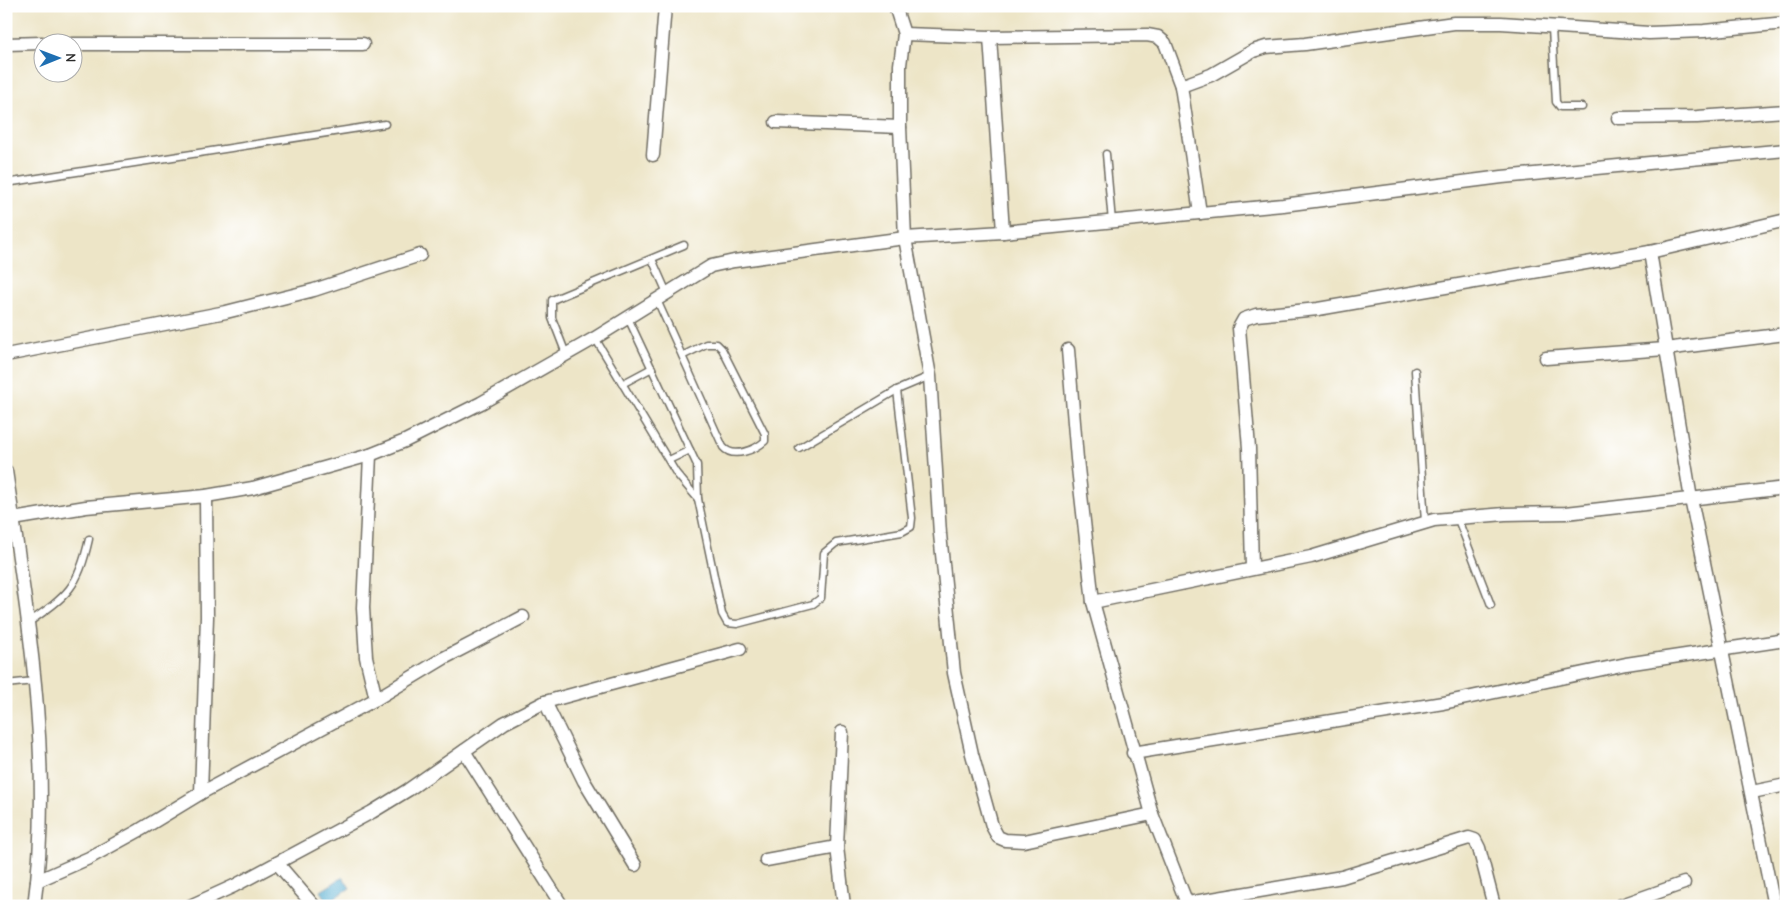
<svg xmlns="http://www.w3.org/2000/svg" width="1792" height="912" viewBox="0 0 1792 912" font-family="'Comic Neue',sans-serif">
<rect width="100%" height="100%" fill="#fff"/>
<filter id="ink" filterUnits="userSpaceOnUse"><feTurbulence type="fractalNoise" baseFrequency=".02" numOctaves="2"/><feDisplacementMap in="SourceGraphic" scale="10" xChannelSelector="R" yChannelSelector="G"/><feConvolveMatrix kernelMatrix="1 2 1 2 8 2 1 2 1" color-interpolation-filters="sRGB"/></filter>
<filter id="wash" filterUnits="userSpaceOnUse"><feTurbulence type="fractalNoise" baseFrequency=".0096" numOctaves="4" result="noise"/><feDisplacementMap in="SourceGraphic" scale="20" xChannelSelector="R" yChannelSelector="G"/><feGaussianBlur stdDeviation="1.12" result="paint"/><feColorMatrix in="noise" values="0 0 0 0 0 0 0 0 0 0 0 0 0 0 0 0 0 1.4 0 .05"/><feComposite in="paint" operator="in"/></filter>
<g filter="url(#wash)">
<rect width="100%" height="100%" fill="#ede5c7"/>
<!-- water -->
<polygon fill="#50aacd" stroke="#3e6a7c" points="343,877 350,888 328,902 321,891"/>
</g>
<g filter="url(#ink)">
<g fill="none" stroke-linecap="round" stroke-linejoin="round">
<!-- lane casing -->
<g stroke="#6f6c62" stroke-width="9">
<g id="lane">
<polyline points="1552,28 1556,102 1560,107 1582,107"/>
<polyline points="1106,154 1112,222"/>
<polyline points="6,183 385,124"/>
<polyline points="652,259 667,293"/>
<path d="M657,300L723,447C733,459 755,450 765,441V434L722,349L717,344H706L682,356"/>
<polyline points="628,318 697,465 698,499 722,614 727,623 737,624 813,604 821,598 824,553 836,543 902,532 911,527 912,518 897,390"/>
<polyline points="595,338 676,473 698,499"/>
<polyline points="566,354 552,318 552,300 684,245"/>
<polyline points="1415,371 1425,522"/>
<polyline points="622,384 652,368"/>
<polyline points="799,448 897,390 930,376"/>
<polyline points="669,460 690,450"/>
<polyline points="1457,517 1491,605"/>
<path d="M28,623C68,595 78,588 89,539"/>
<polyline points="6,684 34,681"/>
</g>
</g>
<!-- street casing -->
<g stroke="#6f6c62" stroke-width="15">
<g id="street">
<polyline points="895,6 904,34 900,65 900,127 905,238 930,376 940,534 954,673 972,754 992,826 998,837 1005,840 1024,841 1152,814"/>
<polyline points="904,34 990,37 1147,35 1158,37 1165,43 1181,86 1200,213"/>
<polyline points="990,37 1003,232"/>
<polyline points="6,44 42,43"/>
<polyline points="72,44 363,44"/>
<polyline points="1181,86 1211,75 1253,51 1266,47 1305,44 1454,23 1501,23 1649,33 1704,31 1786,23"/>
<polyline points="1618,118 1697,117 1786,111"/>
<polyline points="776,122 900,127"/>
<polyline points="653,155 665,6"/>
<polyline points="1650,252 1691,499 1774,906"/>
<polyline points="1068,350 1077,459 1093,602 1152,814 1188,906"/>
<polyline points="6,355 226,312 314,290 420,255"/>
<polyline points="1546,358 1665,349 1786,334"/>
<polyline points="370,455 363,608 366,657 376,699"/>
<path d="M6,471C27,612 54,764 34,906"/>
<polyline points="13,519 86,507 206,496 253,488 370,455 405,441 481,403 595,338 711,266 734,261 905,238 1003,232 1283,205 1502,177 1786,150"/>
<polyline points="1252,568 1249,448 1239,328 1244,319 1256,315 1318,309 1650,252 1786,220"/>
<polyline points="1093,602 1311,557 1434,520 1505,514 1566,513 1786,488"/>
<polyline points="545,702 584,781 635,865"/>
<polyline points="842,732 837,847 844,906"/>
<polyline points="464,751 562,906"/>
<polyline points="1133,753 1443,703 1626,664 1786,640"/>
<polyline points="1752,792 1786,785"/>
<polyline points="201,793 207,617 206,496"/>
<polyline points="766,860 837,847"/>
<polyline points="277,863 314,906"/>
<polyline points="37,881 89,858 140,830 201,793 376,699 444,658 523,617"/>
<polyline points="1188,903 1342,877 1469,838 1475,840 1479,848 1494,906"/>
<polyline points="190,906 234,886 372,812 408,790 504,723 545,702 740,649"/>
<polyline points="1619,906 1684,883"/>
</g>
</g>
<!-- lane -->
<use href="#lane" stroke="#fff" stroke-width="6"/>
<!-- street -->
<use href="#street" stroke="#fff" stroke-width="12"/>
</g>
</g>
<!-- margin -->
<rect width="1792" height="912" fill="none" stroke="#fff" stroke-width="25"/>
<!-- north arrow -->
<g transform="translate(58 58) rotate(89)"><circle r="24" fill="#ffffff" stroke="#aaaaaa"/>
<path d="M0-4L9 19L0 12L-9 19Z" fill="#1f6fb2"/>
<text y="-8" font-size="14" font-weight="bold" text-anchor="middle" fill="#2b2b2b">N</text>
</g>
</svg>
